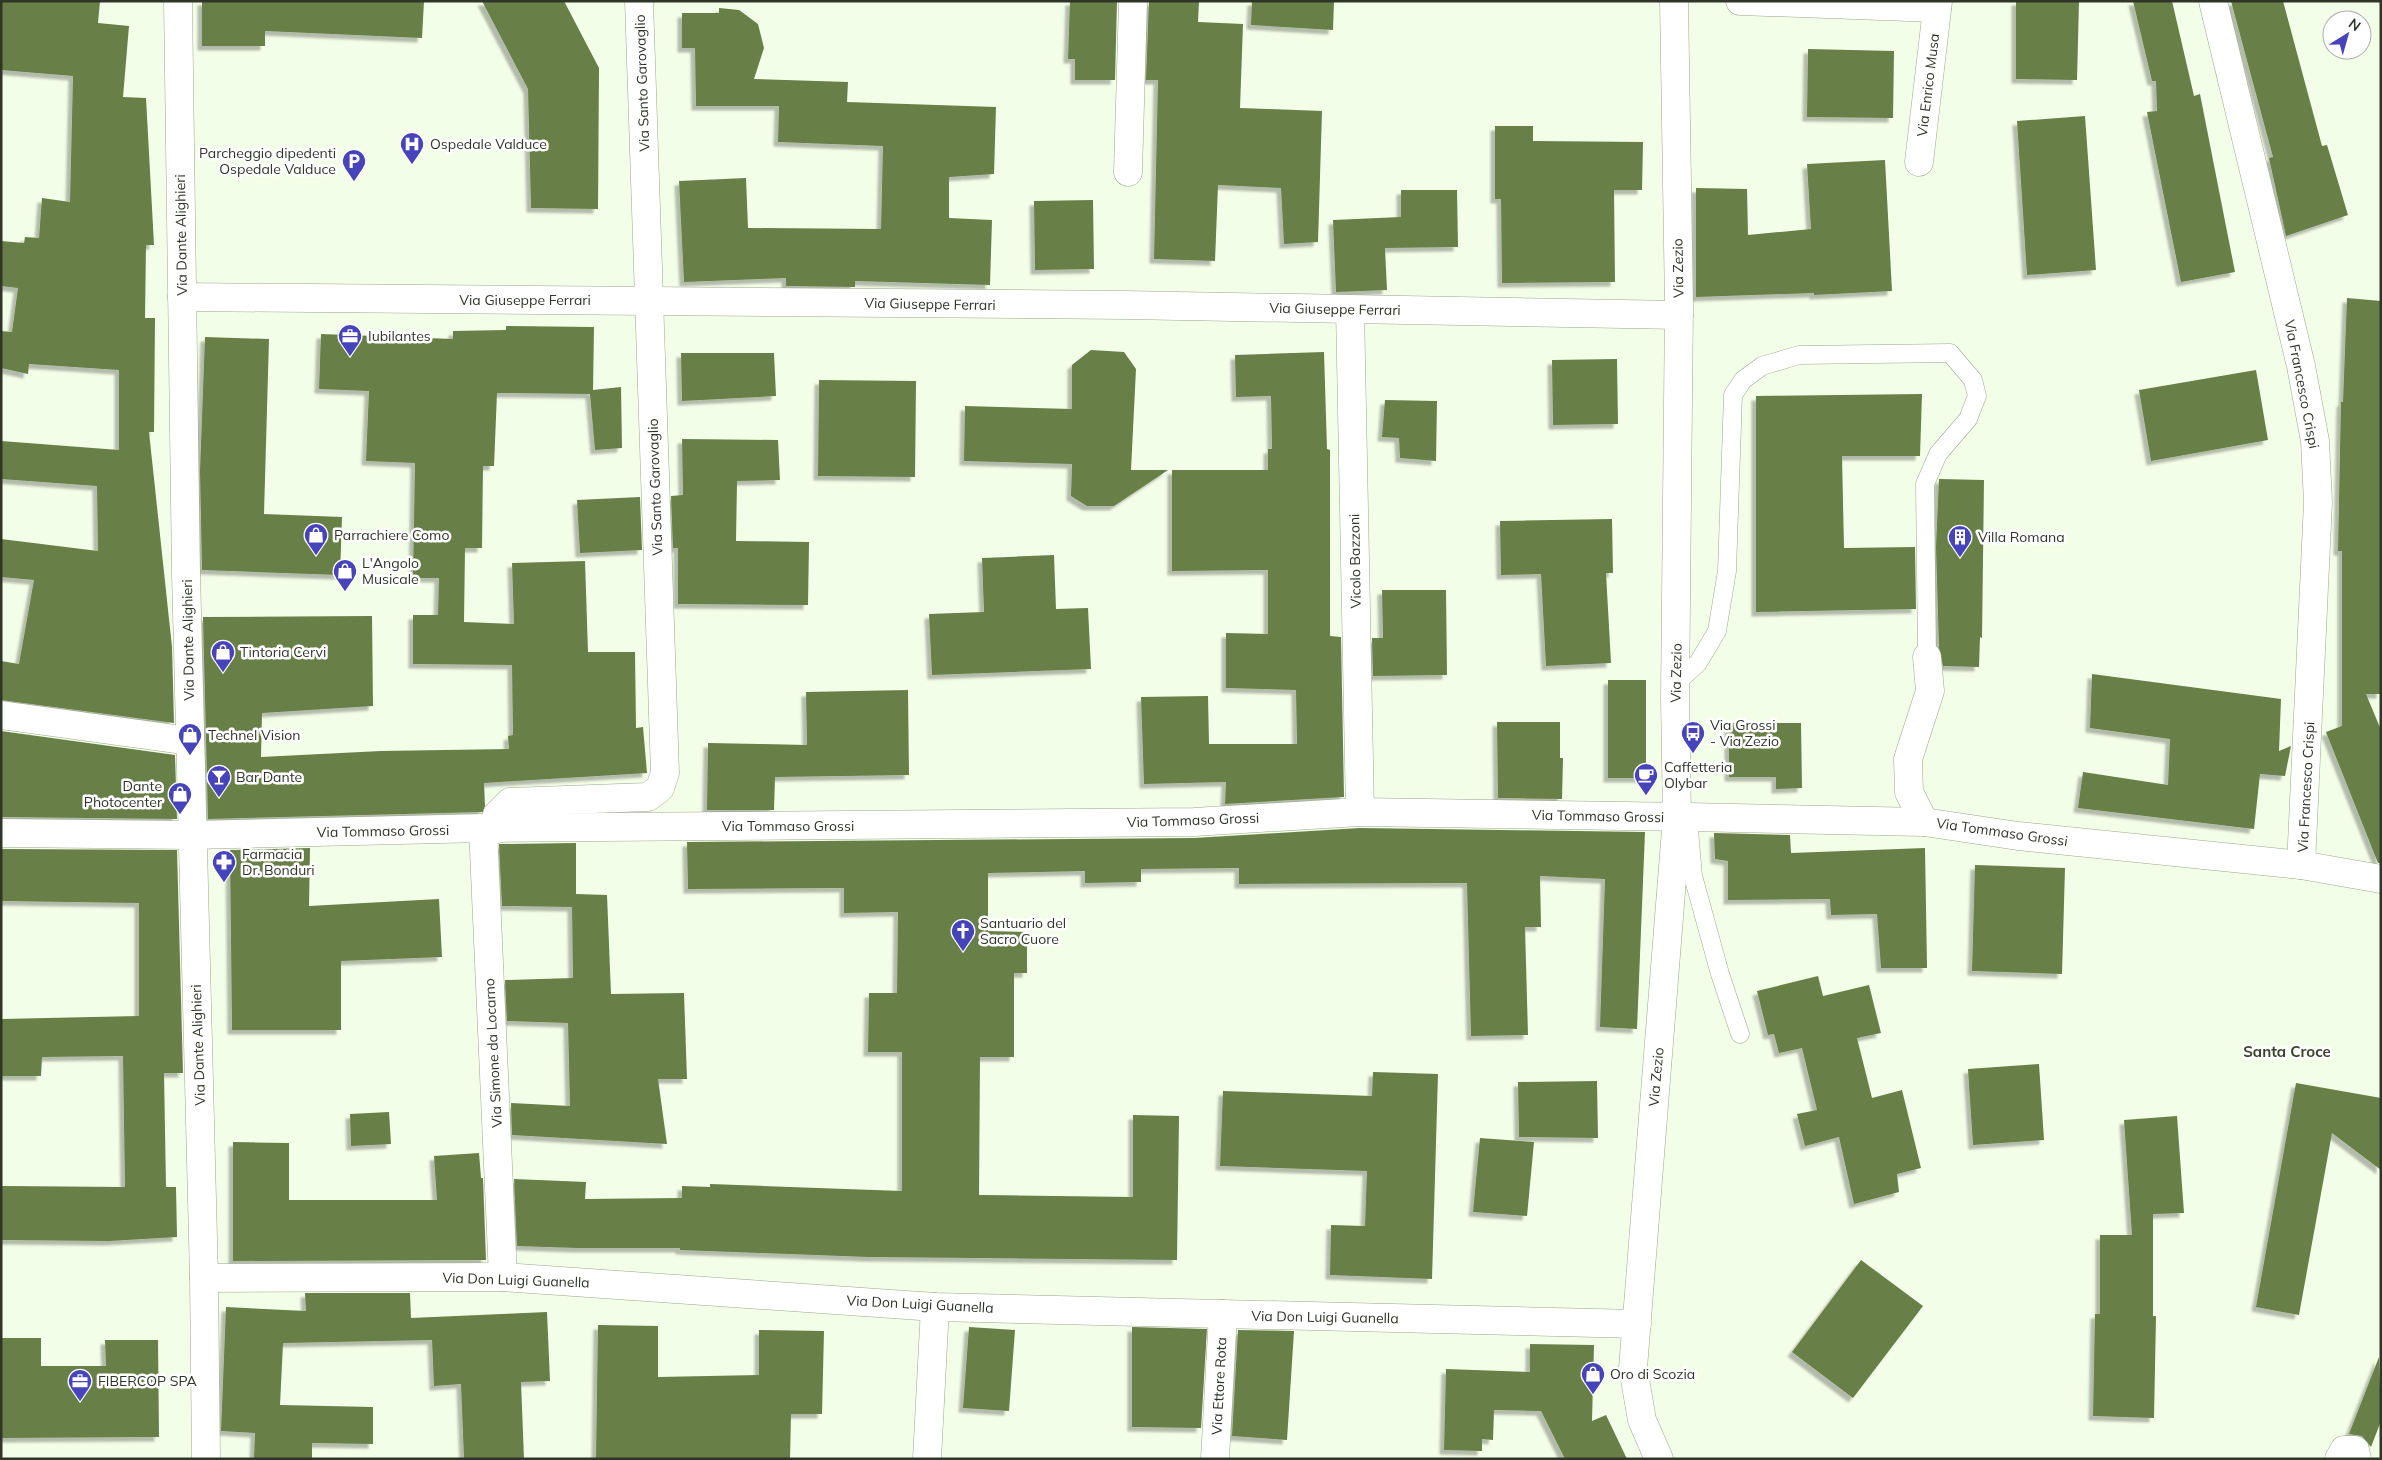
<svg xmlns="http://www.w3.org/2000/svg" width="2382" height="1460" viewBox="0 0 2382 1460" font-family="Mulish,sans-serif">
<defs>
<filter id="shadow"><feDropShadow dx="-4.5" dy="4.5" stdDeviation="1" flood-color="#0004"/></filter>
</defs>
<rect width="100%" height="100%" fill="#f3fee8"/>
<!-- building -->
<g fill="#677f47" filter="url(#shadow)">
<polygon points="1,1 100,1 98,23 129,26 123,97 146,98 154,245 146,245 145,318 155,318 154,432 149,432 172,647 174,723 1,700 1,661 19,664 34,580 1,577 1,539 98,551 97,486 1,479 1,441 119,450 119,370 29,364 28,374 1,368 1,331 12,332 18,288 1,286 1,241 24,243 25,237 39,238 42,198 70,202 73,76 1,70"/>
<polygon points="202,1 424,1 422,38 265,31 265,46 202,46"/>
<polygon points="482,1 564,1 599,68 598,209 531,208 528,89"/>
<polygon points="1070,1 1117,1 1115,80 1075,80 1075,59 1068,59"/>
<polygon points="1149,1 1199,1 1198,22 1243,24 1240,108 1322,111 1318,242 1284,244 1281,188 1218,185 1215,261 1154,259 1158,80 1146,80"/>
<polygon points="1252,1 1334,1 1333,30 1251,25"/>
<polygon points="2016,1 2079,1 2077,80 2016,79"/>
<polygon points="2133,1 2172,1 2194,96 2200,94 2235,272 2181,282 2147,112 2157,111 2156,81 2152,81"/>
<polygon points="2231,1 2283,1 2322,146 2327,145 2348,215 2286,236 2269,158 2273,157"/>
<polygon points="719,8 739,10 758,24 764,48 754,79 848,82 847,102 996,107 994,174 949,177 949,218 992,220 990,285 855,281 855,287 786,286 786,278 684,282 679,181 746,178 748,228 881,229 883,146 778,142 779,106 696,106 695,48 682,48 682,13 719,13"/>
<polygon points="1808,49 1894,51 1893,118 1807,117"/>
<polygon points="2085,116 2096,270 2027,275 2017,121"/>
<polygon points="1495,126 1533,126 1533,141 1643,142 1642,190 1614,190 1615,282 1502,283 1501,199 1495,199"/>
<polygon points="1885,160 1892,291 1814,295 1814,293 1696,297 1696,188 1747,189 1748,235 1811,229 1807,164"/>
<polygon points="1401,190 1457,190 1458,247 1385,248 1387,290 1336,292 1333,220 1401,217"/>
<polygon points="1093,200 1094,269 1035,270 1034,201"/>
<polygon points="2347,298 2381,301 2381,694 2366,694 2381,730 2381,863 2378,863 2326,732 2342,726 2342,551 2338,551 2341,402 2343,402"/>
<polygon points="506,326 594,327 593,390 621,387 622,448 595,450 590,394 497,393 494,466 483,466 482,548 465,548 464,622 514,624 512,563 585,561 588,652 635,652 636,728 643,727 647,773 484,783 485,806 483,812 208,819 203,617 372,616 373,706 262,713 261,757 381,751 509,749 508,736 513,735 512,665 413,664 413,615 438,615 439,578 413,578 415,463 366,461 369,391 319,389 321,334 453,339 453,331 506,330"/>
<polygon points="205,337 269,339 264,514 342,517 340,575 202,570 200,471"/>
<polygon points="1091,350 1124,352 1136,369 1131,470 1168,470 1114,506 1087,506 1071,496 1072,464 964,461 965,406 1072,409 1072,365"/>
<polygon points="1324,352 1327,449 1330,450 1330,636 1341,637 1344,797 1225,804 1226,782 1144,784 1141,697 1208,696 1209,744 1297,744 1296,690 1226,688 1226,633 1268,634 1268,570 1172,571 1172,470 1268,470 1268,449 1272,449 1271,396 1236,397 1235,355"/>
<polygon points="681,353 774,353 776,396 682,401"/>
<polygon points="1617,359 1618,424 1553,425 1552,360"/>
<polygon points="2256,370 2268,440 2151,461 2139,390"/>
<polygon points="819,380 916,381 915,477 818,476"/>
<polygon points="1922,394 1920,456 1842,456 1844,548 1915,547 1916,609 1756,612 1756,396"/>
<polygon points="1385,400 1437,401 1436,461 1400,458 1399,438 1382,437"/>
<polygon points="682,439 778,440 780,480 737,481 736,541 809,542 808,605 678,604 678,548 673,548 671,496 683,495"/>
<polygon points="1939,479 1984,480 1982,638 1980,637 1979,667 1943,666 1939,648 1936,547"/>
<polygon points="640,497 642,550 580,553 577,500"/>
<polygon points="1612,519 1613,573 1606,573 1611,663 1546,666 1541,574 1501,575 1500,521"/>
<polygon points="1054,555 1056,609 1088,608 1091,669 932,675 929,614 984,612 982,558"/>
<polygon points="1382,590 1446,590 1447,675 1373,676 1372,638 1383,638"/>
<polygon points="2092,674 2281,699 2279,751 2291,746 2285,776 2260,774 2254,829 2078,808 2083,772 2168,785 2170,739 2090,728"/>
<rect x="1608" y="680" width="38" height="98"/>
<polygon points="908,690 909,775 775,777 774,810 707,810 708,743 807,745 806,692"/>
<polygon points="1497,722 1560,722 1560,758 1563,758 1562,799 1498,798"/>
<polygon points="1729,723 1801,723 1802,788 1776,789 1776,777 1729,777"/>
<polygon points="1,731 175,755 177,819 1,817"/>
<polygon points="1360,828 1645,832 1637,1029 1600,1027 1605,879 1540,876 1541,927 1525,927 1528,1035 1471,1036 1467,883 1239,884 1239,868 1141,869 1141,882 1085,883 1085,871 988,873 988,931 1027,932 1027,973 1014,973 1014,1057 980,1057 979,1195 1133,1197 1133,1115 1179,1116 1177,1260 868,1257 680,1250 680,1248 577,1248 517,1246 514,1179 586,1182 585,1199 682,1198 682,1186 710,1187 710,1184 902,1191 902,1052 868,1052 869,993 897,993 898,912 844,913 844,888 688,889 687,842 1194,838"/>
<polygon points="1714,833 1790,835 1791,853 1925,848 1927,968 1881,968 1877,914 1831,915 1830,899 1728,900 1728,861 1715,859"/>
<polygon points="576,843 576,894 607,895 611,994 684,993 687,1079 658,1079 667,1144 512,1135 511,1103 570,1106 568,1023 507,1021 505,980 573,978 572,907 502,906 499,844"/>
<polygon points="310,848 309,906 439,899 442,957 341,961 341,1030 232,1030 230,850"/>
<polygon points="1,849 177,850 183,1073 164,1073 166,1187 176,1187 177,1237 109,1241 1,1240 1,1186 125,1187 123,1056 42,1057 41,1076 1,1076 1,1019 139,1016 139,903 1,901"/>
<polygon points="1975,865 2065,868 2062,974 1972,971"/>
<polygon points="1818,976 1823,996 1869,985 1881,1033 1857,1038 1872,1098 1902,1090 1921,1168 1897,1174 1899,1192 1854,1204 1839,1137 1805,1146 1797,1114 1817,1110 1802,1048 1779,1053 1774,1034 1768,1035 1757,991"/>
<polygon points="2039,1064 2044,1140 1973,1145 1968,1069"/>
<polygon points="1373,1072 1438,1074 1432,1279 1330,1275 1331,1225 1365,1226 1367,1171 1220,1166 1223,1091 1372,1096"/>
<polygon points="1597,1081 1598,1138 1519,1137 1518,1082"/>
<polygon points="2296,1083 2381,1098 2381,1170 2332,1133 2299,1315 2256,1307"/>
<polygon points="389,1112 391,1144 351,1146 350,1114"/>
<polygon points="2177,1116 2184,1213 2153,1214 2153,1316 2156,1316 2154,1418 2093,1416 2095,1314 2100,1314 2100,1235 2132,1235 2124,1120"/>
<polygon points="1480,1138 1534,1142 1527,1216 1473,1212"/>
<polygon points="233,1142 289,1143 289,1200 437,1200 434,1156 479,1153 481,1178 483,1178 486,1260 233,1261"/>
<polygon points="1861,1260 1923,1306 1853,1398 1792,1352"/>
<polygon points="305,1293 410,1293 411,1318 547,1312 550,1381 521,1382 524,1459 464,1459 461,1384 434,1386 432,1340 283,1343 280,1405 373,1407 373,1444 312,1443 312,1459 254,1459 255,1433 221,1431 226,1307 306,1311"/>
<polygon points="598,1325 658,1326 658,1377 759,1375 759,1330 824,1331 822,1414 791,1414 790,1459 596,1459"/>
<polygon points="969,1327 1015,1330 1009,1411 963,1408"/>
<polygon points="1132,1327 1207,1329 1201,1428 1132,1427"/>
<polygon points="1238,1330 1294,1331 1287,1440 1232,1436"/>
<polygon points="1,1338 41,1338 41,1366 106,1366 105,1340 158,1340 159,1437 1,1438"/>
<polygon points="1530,1344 1594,1345 1592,1421 1606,1415 1627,1459 1565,1459 1541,1411 1494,1410 1493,1440 1482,1439 1482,1451 1444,1450 1446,1369 1530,1372"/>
<polygon points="2379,1357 2381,1421 2371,1447 2362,1436 2349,1434"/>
</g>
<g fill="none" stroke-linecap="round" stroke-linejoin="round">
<!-- lane casing -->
<g stroke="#9ba78d" stroke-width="19">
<g id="lane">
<polyline points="1676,683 1698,663 1717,631 1727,571 1733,395 1743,380 1762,366 1799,355 1950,353 1973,380 1977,396 1968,419 1938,454 1925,484 1927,657"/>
<polyline points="1688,818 1693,876 1720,974 1740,1034"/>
</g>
</g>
<!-- street casing -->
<g stroke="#9ba78d" stroke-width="29">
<g id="street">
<polyline points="1740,1 1937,8"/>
<polyline points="2213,1 2301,366 2315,441 2318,502 2301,865"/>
<polyline points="1919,162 1938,1"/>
<polyline points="1128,172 1133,1"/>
<polyline points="182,297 1125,305 1679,315"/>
<polyline points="1350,309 1360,812"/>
<polyline points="1,715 190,741"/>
<polyline points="1924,822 1909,792 1908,759 1930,691 1927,657"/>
<polyline points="483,828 503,1277"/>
<polyline points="497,829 497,815 510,802 648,797 660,788 665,773 639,1"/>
<polyline points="204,1278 503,1277 935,1307 1637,1324"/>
<polyline points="927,1459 935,1307"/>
<polyline points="1215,1459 1223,1314"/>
<polyline points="1659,1459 1642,1420 1633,1368 1677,817 1675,698 1679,305 1674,1"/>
<polyline points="2339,1459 2344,1450 2355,1450 2357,1459"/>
</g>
</g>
<!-- secondary casing -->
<g stroke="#9ba78d" stroke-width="29">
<g id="secondary">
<polyline points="178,1 186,573 204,1278 206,1459"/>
<polyline points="1,833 192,835 483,828 1194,822 1360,812 1688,817 1924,822 2018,836 2301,865 2381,879"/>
</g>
</g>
<!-- lane -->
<use href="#lane" stroke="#fff" stroke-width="18"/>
<!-- street -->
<use href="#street" stroke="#fff" stroke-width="28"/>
<!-- secondary -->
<use href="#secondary" stroke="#fff" stroke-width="28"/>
</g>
<!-- icons -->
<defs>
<g id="hospital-pin" transform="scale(1.25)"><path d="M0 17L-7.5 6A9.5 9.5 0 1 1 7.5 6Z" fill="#4744ba" stroke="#fff"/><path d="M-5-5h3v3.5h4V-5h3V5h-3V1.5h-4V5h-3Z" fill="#fff"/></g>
<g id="parking-pin" transform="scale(1.25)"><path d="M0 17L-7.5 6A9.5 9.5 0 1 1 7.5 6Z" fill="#4744ba" stroke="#fff"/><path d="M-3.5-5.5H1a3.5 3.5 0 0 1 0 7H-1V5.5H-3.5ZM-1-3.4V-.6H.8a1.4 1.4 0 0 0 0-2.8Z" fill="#fff"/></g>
<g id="office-pin" transform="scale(1.25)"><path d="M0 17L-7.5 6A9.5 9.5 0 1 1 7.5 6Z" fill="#4744ba" stroke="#fff"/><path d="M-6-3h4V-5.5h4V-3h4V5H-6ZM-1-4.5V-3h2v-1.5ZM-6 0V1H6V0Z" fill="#fff"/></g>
<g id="shop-pin" transform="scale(1.25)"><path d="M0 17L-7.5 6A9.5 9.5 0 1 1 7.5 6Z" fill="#4744ba" stroke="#fff"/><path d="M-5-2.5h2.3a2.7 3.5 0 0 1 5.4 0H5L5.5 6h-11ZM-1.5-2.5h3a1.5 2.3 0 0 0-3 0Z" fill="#fff"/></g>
<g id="building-pin" transform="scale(1.25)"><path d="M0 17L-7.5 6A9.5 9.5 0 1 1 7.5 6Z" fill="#4744ba" stroke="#fff"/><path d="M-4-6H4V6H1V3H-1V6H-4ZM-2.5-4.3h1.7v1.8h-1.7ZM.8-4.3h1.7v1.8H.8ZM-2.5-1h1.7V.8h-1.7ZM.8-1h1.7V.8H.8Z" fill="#fff"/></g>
<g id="bus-pin" transform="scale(1.25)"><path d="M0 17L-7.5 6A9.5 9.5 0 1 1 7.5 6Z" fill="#4744ba" stroke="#fff"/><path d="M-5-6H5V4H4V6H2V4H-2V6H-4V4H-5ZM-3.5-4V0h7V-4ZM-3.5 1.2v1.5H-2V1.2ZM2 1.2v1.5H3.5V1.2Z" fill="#fff"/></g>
<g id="cafe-pin" transform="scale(1.25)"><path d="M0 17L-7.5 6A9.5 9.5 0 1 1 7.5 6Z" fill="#4744ba" stroke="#fff"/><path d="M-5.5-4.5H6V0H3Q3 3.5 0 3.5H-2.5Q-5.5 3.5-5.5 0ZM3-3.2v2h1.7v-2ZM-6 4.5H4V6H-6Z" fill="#fff"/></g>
<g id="bar-pin" transform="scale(1.25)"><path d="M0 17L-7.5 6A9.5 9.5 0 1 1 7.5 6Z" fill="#4744ba" stroke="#fff"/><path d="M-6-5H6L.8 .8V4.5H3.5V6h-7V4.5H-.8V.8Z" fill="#fff"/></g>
<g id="pharmacy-pin" transform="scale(1.25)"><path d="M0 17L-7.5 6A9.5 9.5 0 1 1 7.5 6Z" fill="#4744ba" stroke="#fff"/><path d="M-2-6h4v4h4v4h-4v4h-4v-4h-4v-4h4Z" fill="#fff"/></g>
<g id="church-pin" transform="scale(1.25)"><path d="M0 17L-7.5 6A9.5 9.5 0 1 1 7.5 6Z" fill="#4744ba" stroke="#fff"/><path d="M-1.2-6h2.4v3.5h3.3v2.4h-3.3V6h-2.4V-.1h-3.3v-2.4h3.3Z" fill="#fff"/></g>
</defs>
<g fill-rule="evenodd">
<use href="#hospital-pin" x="412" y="144"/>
<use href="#parking-pin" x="354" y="161"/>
<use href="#office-pin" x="350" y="336"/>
<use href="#shop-pin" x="316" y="535"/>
<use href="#building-pin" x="1960" y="537"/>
<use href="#shop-pin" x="345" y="571"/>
<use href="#shop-pin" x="223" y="652"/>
<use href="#bus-pin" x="1693" y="733"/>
<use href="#shop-pin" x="190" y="735"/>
<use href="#cafe-pin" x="1646" y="775"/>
<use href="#bar-pin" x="219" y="777"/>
<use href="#shop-pin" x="180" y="794"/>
<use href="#pharmacy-pin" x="224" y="862"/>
<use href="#church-pin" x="963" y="931"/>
<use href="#shop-pin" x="1593" y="1374"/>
<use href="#office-pin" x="80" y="1381"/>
</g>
<g text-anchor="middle" stroke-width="5" stroke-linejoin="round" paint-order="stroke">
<!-- street labels -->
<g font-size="14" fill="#30352a" stroke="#fff">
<text transform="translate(642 83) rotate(-92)" y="5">Via Santo Garovaglio</text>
<text transform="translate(1928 85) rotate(-83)" y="5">Via Enrico Musa</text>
<text transform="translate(181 235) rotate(-91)" y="5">Via Dante Alighieri</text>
<text transform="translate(1678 268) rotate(-91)" y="5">Via Zezio</text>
<text x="525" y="305">Via Giuseppe Ferrari</text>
<text transform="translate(930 304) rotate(1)" y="5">Via Giuseppe Ferrari</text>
<text transform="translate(1335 309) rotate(1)" y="5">Via Giuseppe Ferrari</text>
<text transform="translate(2302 384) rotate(79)" y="5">Via Francesco Crispi</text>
<text transform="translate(655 487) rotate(-92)" y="5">Via Santo Garovaglio</text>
<text transform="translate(1355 561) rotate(-91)" y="5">Vicolo Bazzoni</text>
<text transform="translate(188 640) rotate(-91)" y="5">Via Dante Alighieri</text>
<text transform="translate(1676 673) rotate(-89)" y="5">Via Zezio</text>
<text transform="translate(2306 787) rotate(-87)" y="5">Via Francesco Crispi</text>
<text transform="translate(1598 816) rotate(1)" y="5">Via Tommaso Grossi</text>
<text transform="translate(1193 820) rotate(-2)" y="5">Via Tommaso Grossi</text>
<text x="788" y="831">Via Tommaso Grossi</text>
<text transform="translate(383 831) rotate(-1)" y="5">Via Tommaso Grossi</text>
<text transform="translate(2002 832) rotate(8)" y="5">Via Tommaso Grossi</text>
<text transform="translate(198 1045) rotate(-92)" y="5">Via Dante Alighieri</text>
<text transform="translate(493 1053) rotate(-93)" y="5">Via Simone da Locarno</text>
<text transform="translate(1656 1077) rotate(-85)" y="5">Via Zezio</text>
<text transform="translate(516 1280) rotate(2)" y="5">Via Don Luigi Guanella</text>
<text transform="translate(920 1304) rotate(3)" y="5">Via Don Luigi Guanella</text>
<text transform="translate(1325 1317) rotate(1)" y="5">Via Don Luigi Guanella</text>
<text transform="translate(1219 1386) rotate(-87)" y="5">Via Ettore Rota</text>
</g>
<!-- poi labels -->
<g font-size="14" fill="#30352a" stroke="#fff" text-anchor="start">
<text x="430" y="149">Ospedale Valduce</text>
<text x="336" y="158" text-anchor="end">Parcheggio dipedenti<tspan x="336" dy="16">Ospedale Valduce</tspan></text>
<text x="368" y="341">Iubilantes</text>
<text x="334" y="540">Parrachiere Como</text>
<text x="1978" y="542">Villa Romana</text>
<text x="362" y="568">L'Angolo<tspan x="362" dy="16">Musicale</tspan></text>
<text x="240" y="657">Tintoria Cervi</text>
<text x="1710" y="730">Via Grossi<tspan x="1710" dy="16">- Via Zezio</tspan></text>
<text x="208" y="740">Technel Vision</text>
<text x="1664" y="772">Caffetteria<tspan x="1664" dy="16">Olybar</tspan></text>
<text x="236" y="782">Bar Dante</text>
<text x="162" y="791" text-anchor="end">Dante<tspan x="162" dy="16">Photocenter</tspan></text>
<text x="242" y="859">Farmacia<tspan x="242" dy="16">Dr. Bonduri</tspan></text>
<text x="980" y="928">Santuario del<tspan x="980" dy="16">Sacro Cuore</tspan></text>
<text x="1610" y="1379">Oro di Scozia</text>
<text x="98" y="1386">FIBERCOP SPA</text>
</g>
<!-- neighbourhood labels -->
<g font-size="15" font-weight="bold" fill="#39432c" stroke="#fff">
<text x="2287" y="1057">Santa Croce</text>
</g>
</g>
<!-- border -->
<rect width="2382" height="1460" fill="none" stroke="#30352a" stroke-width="5"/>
<!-- north arrow -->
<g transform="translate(2347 35) rotate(37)"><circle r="24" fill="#ffffff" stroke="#acaeaa"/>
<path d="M0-4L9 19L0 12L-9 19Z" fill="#4744ba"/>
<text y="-8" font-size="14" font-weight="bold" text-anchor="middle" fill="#30352a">N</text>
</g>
</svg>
